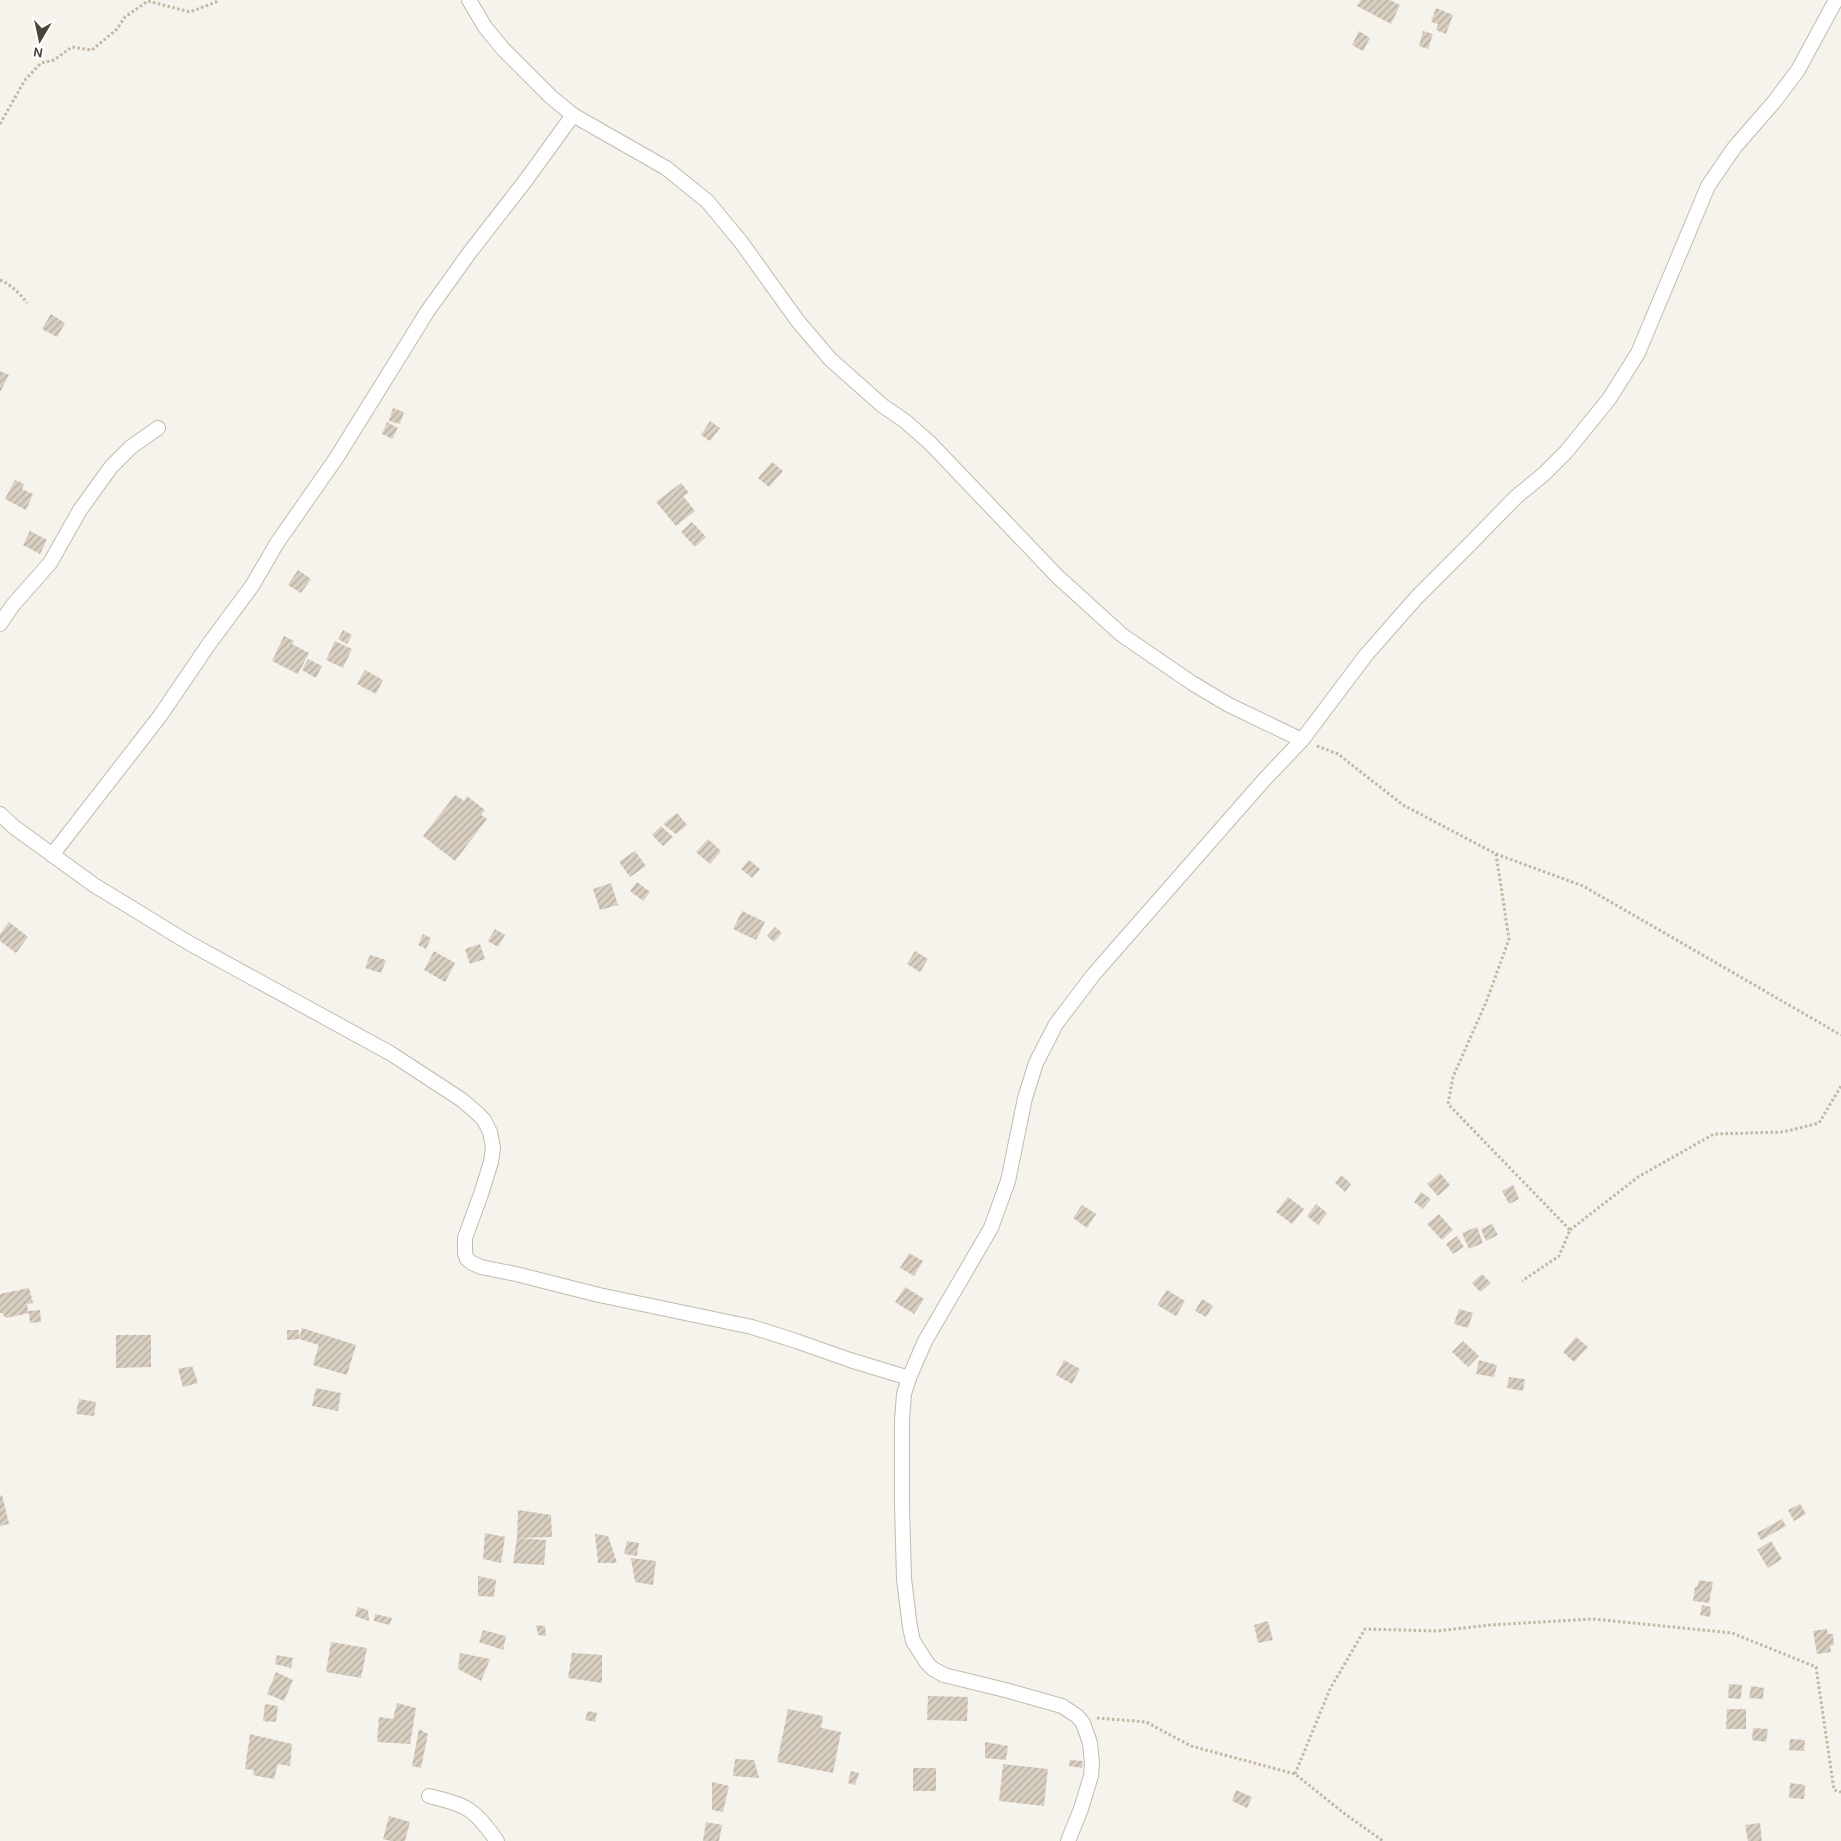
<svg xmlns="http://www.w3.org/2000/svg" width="1841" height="1841" viewBox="0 0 1841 1841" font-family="Karla,sans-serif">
<defs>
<pattern id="building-hatch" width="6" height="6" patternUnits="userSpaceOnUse" patternTransform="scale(1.25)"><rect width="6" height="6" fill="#d8cfc1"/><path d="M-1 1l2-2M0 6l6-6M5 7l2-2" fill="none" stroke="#b1aa9e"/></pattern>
</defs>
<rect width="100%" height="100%" fill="#f6f3ec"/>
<!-- building -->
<g fill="url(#building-hatch)">
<polygon points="1361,0 1390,0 1400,5 1391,24 1357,6"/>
<polygon points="1436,8 1453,15 1446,34 1436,30 1438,24 1431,22"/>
<polygon points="1359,31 1370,38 1363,51 1352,45"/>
<polygon points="1423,31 1433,34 1428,49 1419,46"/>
<polygon points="51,314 65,323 57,337 42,329"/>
<polygon points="0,371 9,375 0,392"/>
<polygon points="393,408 404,412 400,424 389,421"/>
<polygon points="710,421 720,428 710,441 701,435"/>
<polygon points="387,422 398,428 392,439 382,434"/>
<polygon points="772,462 783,471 769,487 758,478"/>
<polygon points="15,480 24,484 22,489 33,494 26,510 5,499"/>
<polygon points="681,483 689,493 683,496 695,511 676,526 656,502"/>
<polygon points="692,522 706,537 695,547 681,532"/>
<polygon points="30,531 47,540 40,554 23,545"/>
<polygon points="298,570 311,579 301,593 288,585"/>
<polygon points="343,630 352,635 347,644 338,639"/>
<polygon points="284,636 294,641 292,644 309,653 298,674 272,661"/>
<polygon points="335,641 352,649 343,668 326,660"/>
<polygon points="308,659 322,666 316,678 302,670"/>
<polygon points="365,670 383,680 376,694 357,684"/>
<polygon points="455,795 464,801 467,796 485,810 481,815 487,819 455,861 423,836"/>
<polygon points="677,813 687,825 676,834 663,824"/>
<polygon points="661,826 673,837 663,846 652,835"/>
<polygon points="708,839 721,851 710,864 696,852"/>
<polygon points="635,851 646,866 630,877 619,862"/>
<polygon points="749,860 760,869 752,878 741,869"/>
<polygon points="637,882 650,892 643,901 630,891"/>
<polygon points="611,883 618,905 600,910 593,889"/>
<polygon points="742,911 765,922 756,940 733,929"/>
<polygon points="9,922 28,937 16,953 0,941 0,934"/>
<polygon points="775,927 782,933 774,942 767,936"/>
<polygon points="495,929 505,935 498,947 488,941"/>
<polygon points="423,934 431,938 426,949 418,945"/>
<polygon points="480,944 485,959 470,964 465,949"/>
<polygon points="434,951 455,963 445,982 424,970"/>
<polygon points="915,951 928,959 920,972 907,964"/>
<polygon points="370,955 386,960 381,973 365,968"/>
<polygon points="1440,1173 1450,1185 1438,1196 1427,1184"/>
<polygon points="1341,1175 1351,1184 1345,1192 1335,1183"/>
<polygon points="1513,1185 1519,1199 1509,1204 1502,1191"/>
<polygon points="1421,1192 1431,1199 1423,1209 1414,1202"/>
<polygon points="1288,1197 1304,1209 1292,1224 1276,1212"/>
<polygon points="1316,1204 1327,1213 1318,1225 1307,1216"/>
<polygon points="1082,1205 1096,1214 1087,1228 1073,1218"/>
<polygon points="1439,1214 1453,1230 1442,1240 1427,1224"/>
<polygon points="1492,1224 1498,1235 1486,1241 1481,1229"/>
<polygon points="1477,1227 1483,1243 1469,1249 1462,1233"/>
<polygon points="1457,1236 1464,1247 1453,1254 1446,1244"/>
<polygon points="909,1253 923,1261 914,1276 900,1268"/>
<polygon points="1482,1274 1491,1283 1480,1292 1472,1283"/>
<polygon points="905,1287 924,1299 914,1314 895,1302"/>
<polygon points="29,1288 33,1303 27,1304 28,1311 40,1310 41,1322 30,1323 29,1313 6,1318 2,1313 0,1313 0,1294"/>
<polygon points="1167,1290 1185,1301 1176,1316 1157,1305"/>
<polygon points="1202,1299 1213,1306 1206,1317 1195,1311"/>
<polygon points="1459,1309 1473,1313 1468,1328 1454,1324"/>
<polygon points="302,1328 356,1345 347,1375 313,1365 319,1345 299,1339"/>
<polygon points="287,1330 299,1330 299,1339 287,1340"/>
<polygon points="116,1335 151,1335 151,1367 116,1368"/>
<polygon points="1576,1337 1588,1347 1574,1362 1563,1352"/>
<polygon points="1463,1341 1479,1356 1468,1367 1452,1352"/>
<polygon points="1064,1360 1080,1369 1072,1384 1056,1375"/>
<polygon points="1479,1360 1497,1365 1494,1377 1476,1374"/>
<polygon points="192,1366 198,1383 183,1387 178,1369"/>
<polygon points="1509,1377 1525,1379 1523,1391 1507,1388"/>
<polygon points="316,1388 341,1393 338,1411 312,1406"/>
<polygon points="79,1399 96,1402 94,1416 76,1414"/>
<polygon points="2,1495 9,1524 0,1526 0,1496"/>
<polygon points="1800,1504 1806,1514 1794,1521 1788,1510"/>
<polygon points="518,1510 551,1515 552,1537 517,1538"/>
<polygon points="1782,1519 1786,1526 1761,1540 1757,1533"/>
<polygon points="485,1533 505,1537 501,1563 483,1559"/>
<polygon points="595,1534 608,1536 617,1563 598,1563"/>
<polygon points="517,1538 546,1540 544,1565 513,1563"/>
<polygon points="627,1541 639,1543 637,1556 624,1554"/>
<polygon points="1771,1541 1782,1559 1768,1568 1757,1550"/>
<polygon points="631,1558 656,1561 653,1585 635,1582"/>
<polygon points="478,1576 496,1580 494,1597 478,1596"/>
<polygon points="1699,1580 1713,1582 1709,1603 1693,1601 1695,1587 1697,1587"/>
<polygon points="1702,1605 1711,1607 1710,1617 1700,1615"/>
<polygon points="358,1607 368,1610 369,1621 355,1616"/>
<polygon points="375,1614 392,1618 390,1625 374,1621"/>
<polygon points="1268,1621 1273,1640 1258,1643 1254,1625"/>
<polygon points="536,1625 545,1626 546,1636 538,1635"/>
<polygon points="1827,1629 1828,1634 1833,1634 1834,1645 1830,1646 1831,1652 1817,1654 1813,1631"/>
<polygon points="483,1630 506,1636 503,1650 479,1642"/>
<polygon points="331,1642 367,1648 361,1678 326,1672"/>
<polygon points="460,1653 490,1659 481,1681 458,1669"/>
<polygon points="572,1653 602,1655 602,1683 568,1678"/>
<polygon points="277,1655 293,1658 291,1668 275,1664"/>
<polygon points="276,1672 293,1680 284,1701 267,1694"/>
<polygon points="1729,1684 1742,1685 1741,1699 1728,1698"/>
<polygon points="1751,1686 1764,1688 1763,1699 1749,1698"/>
<polygon points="928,1696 968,1697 967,1721 927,1720"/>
<polygon points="397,1703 416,1708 410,1744 377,1742 379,1717 393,1719"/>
<polygon points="265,1704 278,1706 276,1722 263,1721"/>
<polygon points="788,1709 823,1716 821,1728 841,1732 833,1773 777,1762"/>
<polygon points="1727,1709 1746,1709 1746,1729 1726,1729"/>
<polygon points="588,1711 597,1713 595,1722 585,1720"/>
<polygon points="1753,1728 1768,1729 1766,1742 1752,1740"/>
<polygon points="419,1729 428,1734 421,1768 412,1766"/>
<polygon points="250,1734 292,1744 290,1766 278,1764 274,1779 253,1775 254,1770 245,1769"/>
<polygon points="1790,1739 1805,1740 1804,1751 1789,1750"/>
<polygon points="985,1742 1008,1746 1006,1760 985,1758"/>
<polygon points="735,1759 754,1760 759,1778 733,1776"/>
<polygon points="1070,1760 1083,1761 1082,1768 1069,1766"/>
<polygon points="1003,1764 1048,1769 1044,1806 999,1801"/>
<rect x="913" y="1768" width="23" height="23"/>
<polygon points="851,1771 859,1773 855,1785 848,1783"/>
<polygon points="712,1782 729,1786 723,1812 712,1810"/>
<polygon points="1790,1783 1805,1785 1804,1799 1789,1798"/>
<polygon points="1236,1790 1252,1797 1247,1808 1232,1801"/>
<polygon points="389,1816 410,1822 405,1841 391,1841 383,1839"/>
<polygon points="706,1822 722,1825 719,1841 703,1841"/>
<polygon points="1760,1823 1762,1841 1748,1841 1745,1825"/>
</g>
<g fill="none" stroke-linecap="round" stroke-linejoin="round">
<!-- minor casing -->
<g stroke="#c2bbae" stroke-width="16">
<g id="minor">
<polyline points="469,0 485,27 503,49 551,97 573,115 666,168 707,201 741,242 797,320 830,359 883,406 905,421 930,443 1058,577 1122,635 1192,683 1229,705 1302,740"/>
<polyline points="0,624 13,605 50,563 80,510 111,467 131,447 158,428"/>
<polyline points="0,814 14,827 94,885 189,943 390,1053 462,1100 477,1113 484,1120 490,1132 493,1147 491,1162 481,1194 465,1238 465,1253 467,1259 472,1263 481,1267 516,1274 599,1295 752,1327 796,1341 850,1360 909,1378"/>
<polyline points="52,855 160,716 209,644 252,586 277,543 337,457 427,312 470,252 526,180 573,115"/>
<path d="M429,1796C469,1806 473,1808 497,1841"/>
<polyline points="1068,1841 1081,1809 1091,1776 1092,1763 1090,1743 1083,1723 1077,1716 1062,1706 1009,1691 944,1675 933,1669 927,1663 913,1641 910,1627 904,1579 902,1507 902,1420 904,1394 909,1378 925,1341 991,1228 1008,1181 1025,1098 1036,1063 1056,1024 1094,974 1264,780 1302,740 1366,655 1417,597 1471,543 1516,497 1544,474 1566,452 1609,399 1638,353 1708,186 1734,148 1774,102 1798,70 1836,0"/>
</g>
</g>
<!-- path -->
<g stroke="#c4b79f" stroke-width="3" stroke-dasharray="2.5 2.5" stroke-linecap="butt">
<polyline points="0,124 25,80 41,63 54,60 72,47 92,50 117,29 125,17 148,1 190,12 216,2 218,0"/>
<path d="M0,280C12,285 20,294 27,303"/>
<polyline points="1317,746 1338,754 1403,805 1496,854 1509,939 1487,1000 1453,1077 1448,1104 1570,1230 1559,1256 1522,1281"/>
<polyline points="1496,854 1583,886 1841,1035"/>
<polyline points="1570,1230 1638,1177 1714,1134 1783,1132 1819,1123 1841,1086"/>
<polyline points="1097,1718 1146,1722 1191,1746 1295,1774 1345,1814 1383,1841"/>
<polyline points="1295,1774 1330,1689 1365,1629 1437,1631 1490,1625 1592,1619 1732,1633 1816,1667 1834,1790 1841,1792"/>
</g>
<!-- minor -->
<use href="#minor" stroke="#fff" stroke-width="14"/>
</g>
<!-- north arrow -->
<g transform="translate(40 40) rotate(189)" stroke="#ffffff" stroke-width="4" paint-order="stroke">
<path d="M0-4L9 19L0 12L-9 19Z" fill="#4b4439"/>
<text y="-8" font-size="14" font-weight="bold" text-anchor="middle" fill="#4b4439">N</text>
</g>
</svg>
